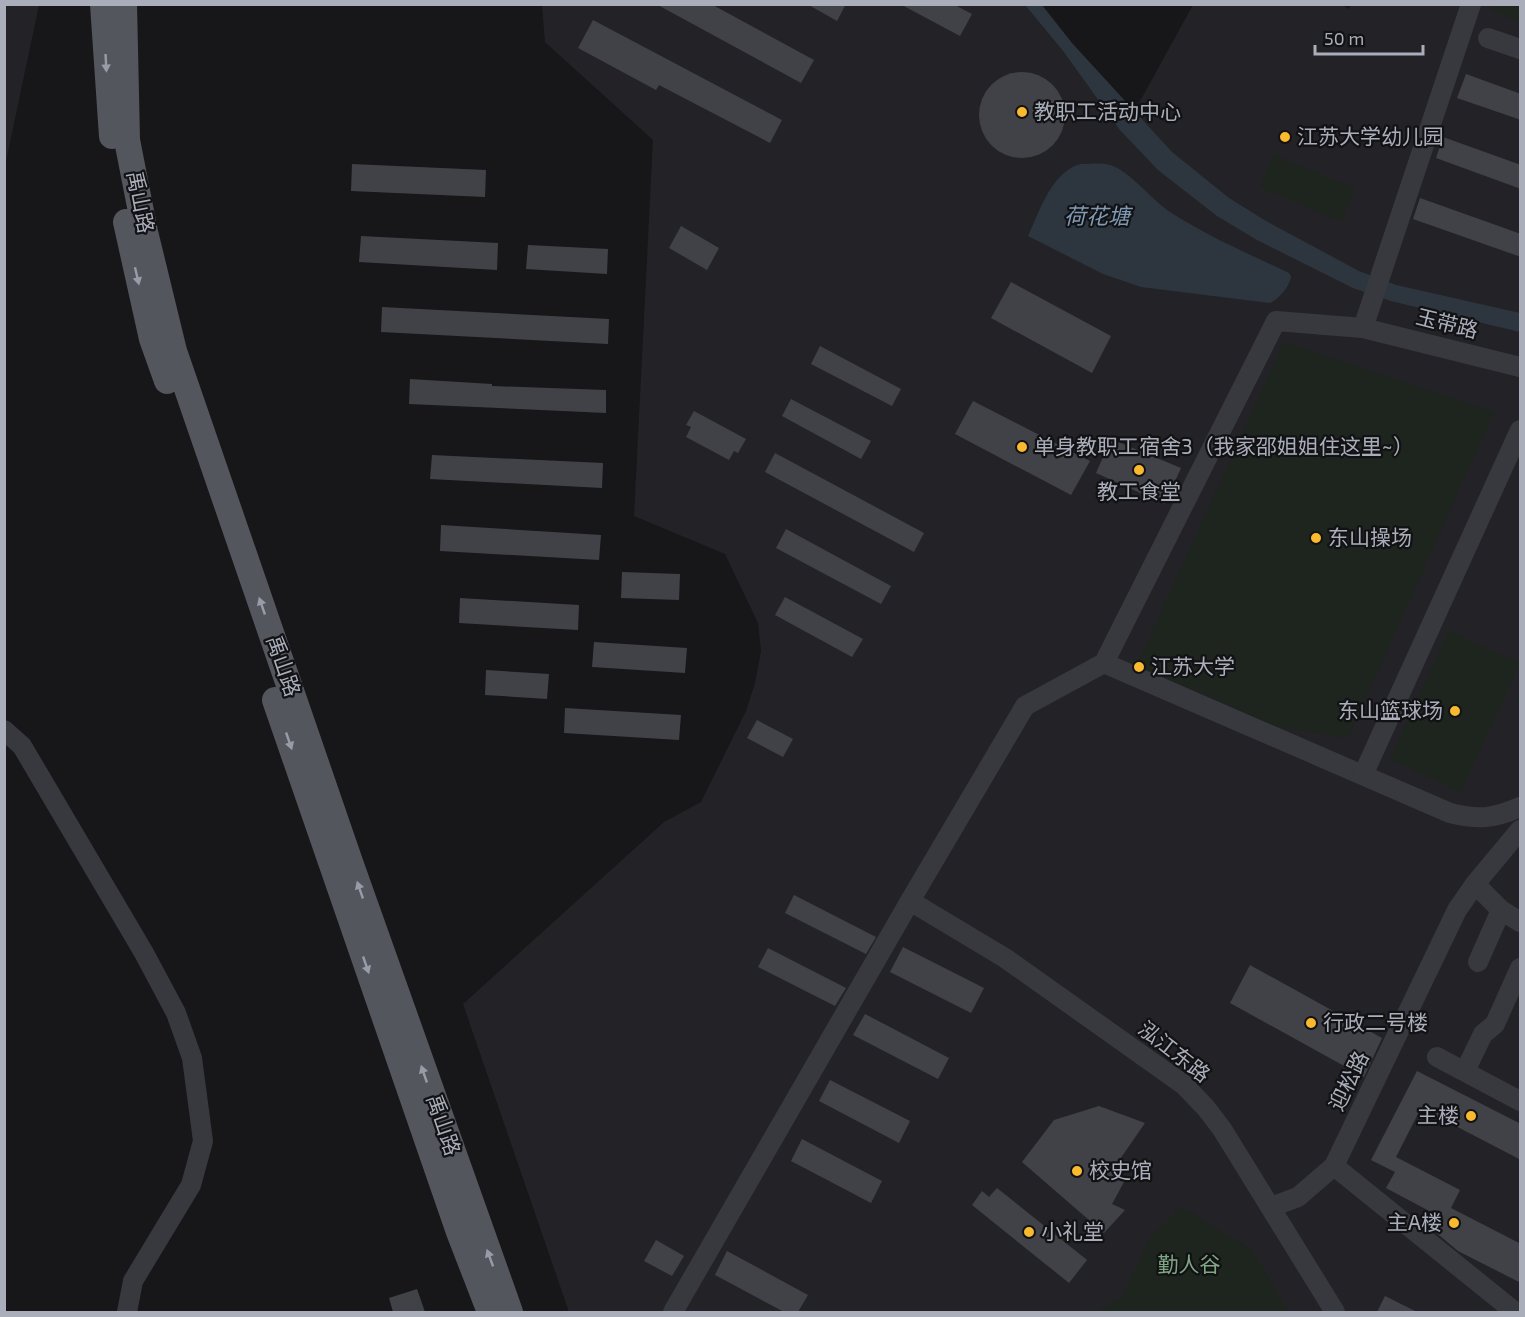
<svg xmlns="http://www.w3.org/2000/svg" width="1525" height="1317" viewBox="0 0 1525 1317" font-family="'Exo 2','Noto Sans SC',sans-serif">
<rect width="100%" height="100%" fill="#17171a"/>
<!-- built -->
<g fill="#232327">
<polygon points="5,4 39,5 5,166 4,5"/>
<polygon points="1340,4 1349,9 1352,4 1520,5 1520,1312 569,1312 463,1004 664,822 701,802 746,711 755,683 761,651 758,623 725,554 634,516 653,140 545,42 542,5 1025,5 1063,51 1119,129 1134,112 1193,5"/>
</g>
<!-- green -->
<g fill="#1d251e">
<polygon points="1493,5 1520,5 1520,21 1491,10"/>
<polygon points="1274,155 1355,189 1342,222 1260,187"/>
<polygon points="1284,342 1494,412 1348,738 1277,727 1137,665"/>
<polygon points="1448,631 1520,663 1461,792 1390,759"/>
<polygon points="1182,1207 1251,1249 1289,1312 1097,1312 1123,1295 1152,1235"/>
</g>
<!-- water -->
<g fill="#2d363e">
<polygon points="1025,5 1042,5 1072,43 1172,152 1229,198 1266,221 1359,271 1396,285 1520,313 1520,332 1391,301 1353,288 1257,240 1217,216 1158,170 1119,129 1063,51"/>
<path d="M1081,164C1091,164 1103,162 1113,166C1131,173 1152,200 1170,212C1207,236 1249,254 1289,273L1291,276C1290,286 1279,299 1270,303L1141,287L1103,274L1028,236C1040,211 1051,172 1081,164Z"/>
</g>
<!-- building -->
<g fill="#414247">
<polygon points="656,4 711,4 814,60 801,83"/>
<polygon points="807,4 846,4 837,21"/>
<polygon points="900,4 953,4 972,14 960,36"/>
<polygon points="593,20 782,120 770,143 659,85 656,90 578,48"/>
<circle cx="1022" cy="115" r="43"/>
<polygon points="1466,74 1521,94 1521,120 1457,98"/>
<polygon points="1443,137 1521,165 1521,189 1436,158"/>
<polygon points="352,164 486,170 485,197 351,191"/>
<polygon points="1420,198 1521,234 1521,257 1413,219"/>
<polygon points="681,226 719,248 707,270 669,248"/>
<polygon points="361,236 498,243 497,270 359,262"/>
<polygon points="528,245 608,249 607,274 526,269"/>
<polygon points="1011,282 1111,336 1092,373 991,318"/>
<polygon points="382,307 609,319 608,344 381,332"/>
<polygon points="820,346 901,389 892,406 811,364"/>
<polygon points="410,379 492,384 492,386 606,390 606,413 409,404"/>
<polygon points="791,399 871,441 861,459 782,416"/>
<polygon points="973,401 1090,461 1071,495 955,434"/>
<polygon points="694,411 746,439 738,453 734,451 729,460 686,437 691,427 686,425"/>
<polygon points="1111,439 1181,468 1165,504 1096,473"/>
<polygon points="775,453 924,533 914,552 765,472"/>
<polygon points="432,455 603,463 602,488 430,479"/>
<polygon points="441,525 601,535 599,560 440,551"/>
<polygon points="786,529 891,586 881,604 776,548"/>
<polygon points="622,572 680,574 679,600 621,598"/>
<polygon points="785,597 863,639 852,657 775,615"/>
<polygon points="460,598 579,605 578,630 459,623"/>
<polygon points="594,642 687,648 685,673 592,667"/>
<polygon points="486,670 549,674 547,699 485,695"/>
<polygon points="565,708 681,715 679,740 564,733"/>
<polygon points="757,720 793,739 783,757 747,738"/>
<polygon points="794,895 876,937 866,954 785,913"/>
<polygon points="903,947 984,988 971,1013 890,972"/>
<polygon points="768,948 846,988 835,1006 758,967"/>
<polygon points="1250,965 1382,1038 1364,1077 1230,1003"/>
<polygon points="865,1014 949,1058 938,1079 853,1035"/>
<polygon points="1417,1071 1521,1124 1521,1160 1421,1108 1396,1157 1460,1190 1451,1208 1521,1244 1521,1283 1458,1251 1427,1225 1433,1213 1386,1188 1395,1172 1371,1160"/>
<polygon points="830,1080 910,1121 899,1143 819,1101"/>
<polygon points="1099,1106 1145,1123 1118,1162 1125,1180 1112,1204 1125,1210 1104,1233 1022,1162 1054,1120"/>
<polygon points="802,1139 882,1181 871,1203 791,1161"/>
<polygon points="997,1188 1087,1260 1069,1283 972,1205 982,1191 989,1197"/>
<polygon points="656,1240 684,1256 672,1276 644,1261"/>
<polygon points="727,1251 808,1295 798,1312 784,1312 715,1275"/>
<polygon points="417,1289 425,1312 393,1312 389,1298"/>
<polygon points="1385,1296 1417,1312 1377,1312"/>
</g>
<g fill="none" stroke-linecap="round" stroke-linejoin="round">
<!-- minor -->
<g stroke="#38393f" stroke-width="20">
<polyline points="1488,38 1520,49"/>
<polyline points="1363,328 1520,367"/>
<path d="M1104,663L1450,813C1478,820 1493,819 1520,807"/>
<polyline points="4,730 22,746 144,953 176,1013 192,1058 203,1141 191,1185 133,1281 127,1312"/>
<polyline points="1363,775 1520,430"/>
<polyline points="1475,884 1501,910 1520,922"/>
<polyline points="910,901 1005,958 1184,1085 1206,1108 1222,1129 1335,1312"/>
<polyline points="1478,962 1501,910"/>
<polyline points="1437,1057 1520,1101"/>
<polyline points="1465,1071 1483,1034 1495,1024 1520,968"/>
<polyline points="1334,1166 1515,1312"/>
<polyline points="1271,1207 1298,1197 1334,1166 1457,910 1475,884 1520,830"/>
<polyline points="673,1312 910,901 1025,706 1104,663 1276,321 1363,328 1471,4"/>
</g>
<!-- major -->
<g stroke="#54565e" stroke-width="26">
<polyline points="103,4 112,136"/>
<polyline points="124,4 127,140 145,232 174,351 350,862 510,1312"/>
<polyline points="126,222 152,339 167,381"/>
<polyline points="275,700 459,1232 490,1312"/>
</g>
</g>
<!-- one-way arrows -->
<defs><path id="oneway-solid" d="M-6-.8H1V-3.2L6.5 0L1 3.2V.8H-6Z" transform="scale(1.5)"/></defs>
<g fill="#989ca8">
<use href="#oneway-solid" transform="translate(106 63) rotate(87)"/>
<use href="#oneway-solid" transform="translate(137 276) rotate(77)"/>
<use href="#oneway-solid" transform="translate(262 606) rotate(-109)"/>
<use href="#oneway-solid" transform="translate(289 741) rotate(71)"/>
<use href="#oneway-solid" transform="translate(360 890) rotate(-109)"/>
<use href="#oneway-solid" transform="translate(366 965) rotate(71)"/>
<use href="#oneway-solid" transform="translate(424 1074) rotate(-109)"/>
<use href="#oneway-solid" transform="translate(490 1258) rotate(-110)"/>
</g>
<!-- markers -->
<g fill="#f9ba30" stroke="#121215" stroke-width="2">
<circle cx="1022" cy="112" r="6"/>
<circle cx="1285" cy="137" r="6"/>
<circle cx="1022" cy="447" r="6"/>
<circle cx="1139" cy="470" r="6"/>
<circle cx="1316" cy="538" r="6"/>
<circle cx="1139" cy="667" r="6"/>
<circle cx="1455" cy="711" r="6"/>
<circle cx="1311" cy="1023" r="6"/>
<circle cx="1471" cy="1116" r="6"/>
<circle cx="1077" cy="1171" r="6"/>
<circle cx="1454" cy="1223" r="6"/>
<circle cx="1029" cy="1232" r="6"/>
</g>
<g text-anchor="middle" stroke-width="4.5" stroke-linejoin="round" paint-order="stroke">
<!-- poi labels -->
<g font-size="21" fill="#a9aeba" stroke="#121215" text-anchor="start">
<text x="1034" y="119">教职工活动中心</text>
<text x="1297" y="144">江苏大学幼儿园</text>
<text x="1034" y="454">单身教职工宿舍3（我家邵姐姐住这里~）</text>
<text x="1139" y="499" text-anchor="middle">教工食堂</text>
<text x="1328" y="545">东山操场</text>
<text x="1151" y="674">江苏大学</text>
<text x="1443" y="718" text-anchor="end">东山篮球场</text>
<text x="1323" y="1030">行政二号楼</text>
<text x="1459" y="1123" text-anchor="end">主楼</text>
<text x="1089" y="1178">校史馆</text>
<text x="1442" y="1230" text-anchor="end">主A楼</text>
<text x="1041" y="1239">小礼堂</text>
</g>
<!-- street labels -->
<g font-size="21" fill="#a9aeba" stroke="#121215">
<text transform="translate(140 202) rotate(79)" y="7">禹山路</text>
<text transform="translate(1447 324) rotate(14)" y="7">玉带路</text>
<text transform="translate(283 666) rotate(71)" y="7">禹山路</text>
<text transform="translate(1174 1052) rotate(38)" y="7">泓江东路</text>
<text transform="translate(1349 1081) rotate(-64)" y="7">迎松路</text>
<text transform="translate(443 1125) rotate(71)" y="7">禹山路</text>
</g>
<!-- park labels -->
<g font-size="21" fill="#7fa682" stroke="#121215">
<text x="1189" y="1272">勤人谷</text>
</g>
<!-- water labels -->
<g font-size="22" font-style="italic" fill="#7f9bb6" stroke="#121215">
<text x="1097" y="224">荷花塘</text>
</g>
</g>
<!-- border -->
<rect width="1525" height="1317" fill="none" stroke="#a9aeba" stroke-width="12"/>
<!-- scale -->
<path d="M1315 45v9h108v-9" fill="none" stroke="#a9aeba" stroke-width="3"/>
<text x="1324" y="45" font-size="18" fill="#a9aeba" stroke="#121215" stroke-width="4.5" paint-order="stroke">50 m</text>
</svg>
